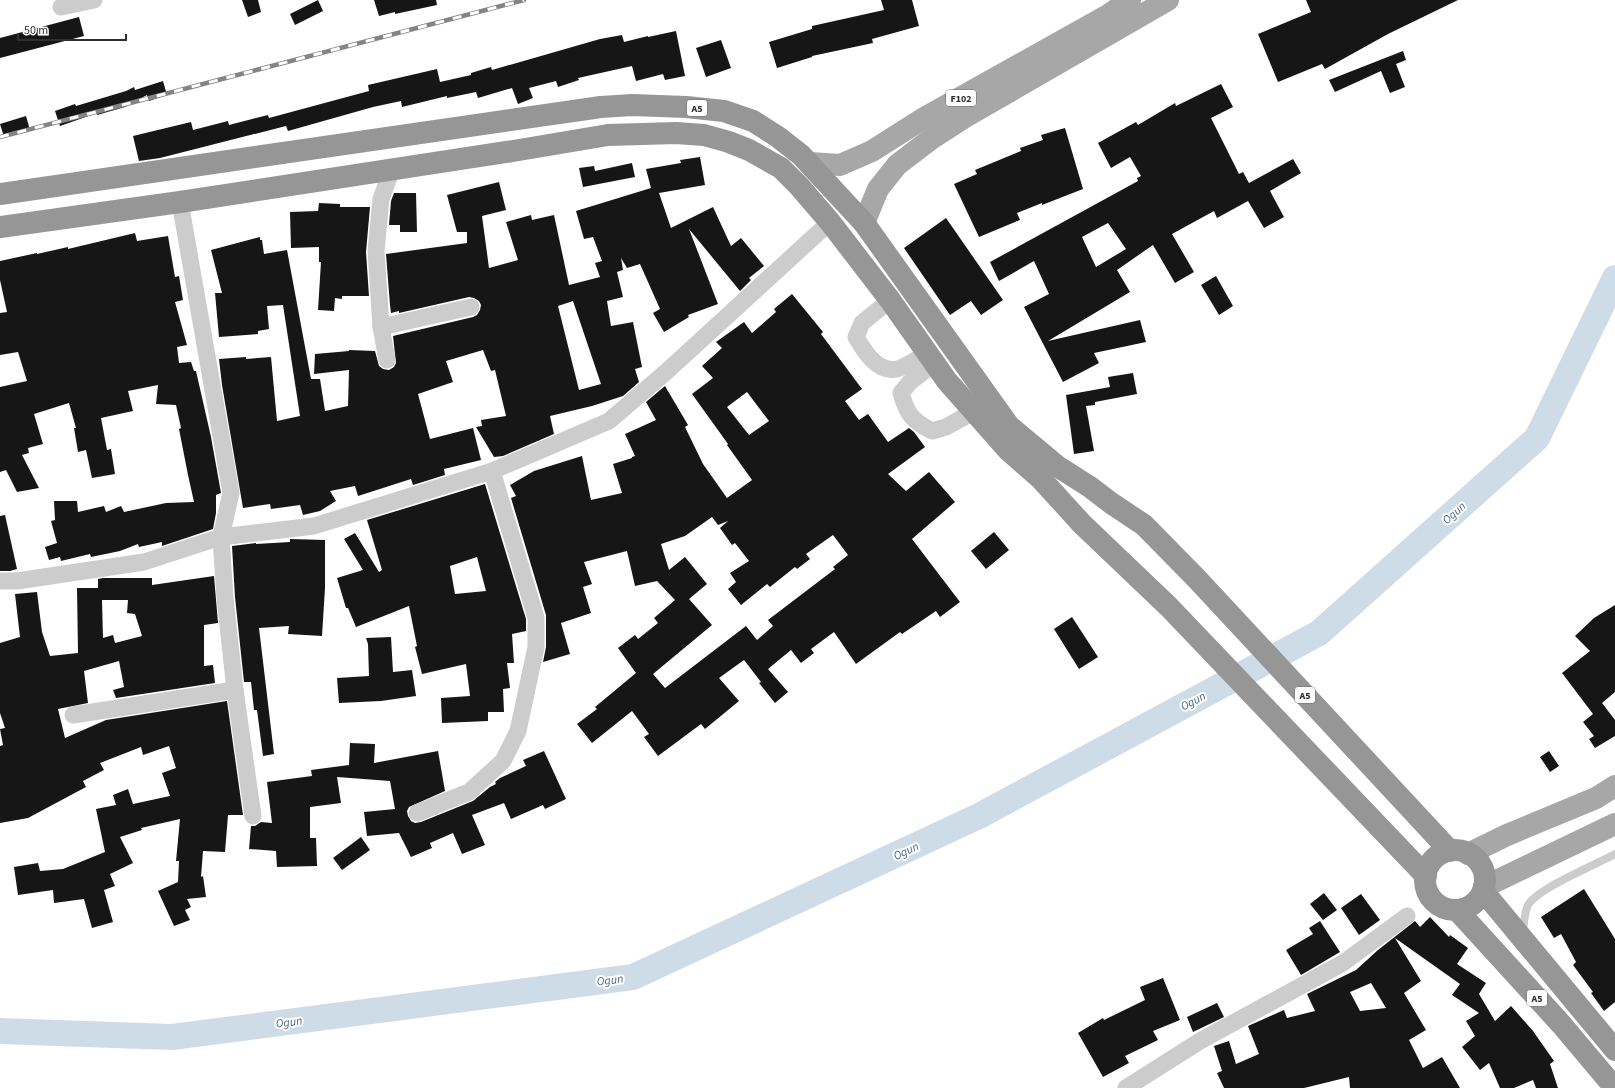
<svg xmlns="http://www.w3.org/2000/svg" width="1615" height="1088" viewBox="0 0 1615 1088" font-family="'Source Sans 3',sans-serif">
<rect width="100%" height="100%" fill="#fff"/>
<g fill="none" stroke-linecap="round" stroke-linejoin="round">
<!-- river -->
<polyline stroke="#cedce8" stroke-width="26" points="0,1031 172,1037 633,977 979,816 1319,633 1537,438 1615,278"/>
</g>
<!-- building -->
<g fill="#161616" fill-rule="evenodd">
<polygon points="242,0 258,0 261,12 248,17"/>
<polygon points="318,0 323,11 295,25 290,14"/>
<polygon points="374,0 436,0 437,5 395,14 395,12 379,16"/>
<polygon points="881,0 912,0 919,26 872,39 873,43 812,56 812,57 777,68 769,42 812,29 812,26 884,10"/>
<polygon points="1306,0 1458,0 1388,34 1325,69 1322,64 1278,82 1258,34 1311,12"/>
<polygon points="79,17 84,36 0,58 0,38"/>
<polygon points="676,31 685,76 665,80 663,74 636,81 632,66 578,78 579,80 558,87 556,81 529,88 533,98 518,104 512,88 478,98 476,92 447,98 447,96 402,107 401,101 373,107 288,131 286,126 160,158 139,161 133,136 191,122 193,130 228,121 229,125 268,115 269,118 369,91 368,85 437,69 440,82 471,75 471,73 491,67 492,70 600,39 622,35 624,42 648,36 648,37"/>
<polygon points="721,40 731,68 706,77 696,48"/>
<polygon points="1403,51 1406,60 1396,64 1405,87 1390,93 1381,71 1335,92 1329,80"/>
<polygon points="163,81 167,95 149,101 147,95 125,107 97,115 97,113 60,126 55,111 75,104 76,106 126,91 134,87 135,90"/>
<path d="M1221,84L1233,107L1211,118L1239,174L1243,172L1249,183L1293,159L1301,173L1270,191L1284,217L1264,228L1248,201L1217,218L1214,211L1172,234L1194,272L1175,283L1153,245L1117,270L1130,292L1048,341L1140,320L1146,342L1094,353L1099,363L1063,382L1024,307L1049,294L1034,261L999,281L990,262L1138,181L1137,178L1141,176L1130,157L1111,168L1098,143L1136,122L1138,125L1175,103L1176,106ZM1108,223L1126,249L1096,267L1082,237Z"/>
<polygon points="26,116 30,130 4,137 0,124"/>
<polygon points="1065,128 1083,189 1042,205 1042,203 1017,213 1020,220 979,237 954,184 977,174 975,170 1021,151 1020,148 1043,140 1041,135"/>
<path d="M700,157L705,185L659,193L671,228L713,207L731,246L741,238L764,266L749,278L751,280L740,291L689,229L718,304L688,315L689,317L664,332L653,313L660,309L640,264L627,268L621,258L623,270L617,272L623,297L607,301L611,326L633,322L642,367L635,369L639,382L623,396L592,406L550,416L554,434L503,456L494,457L476,427L482,426L481,420L506,416L495,370L491,371L483,350L446,361L453,382L418,394L430,439L473,428L481,460L444,469L445,475L413,485L411,479L358,496L355,486L330,491L336,501L320,511L303,515L300,505L271,509L270,504L243,508L222,385L219,359L246,357V359L271,357L277,421L300,416L283,305L267,306L269,329L258,331V334L219,337L215,293H222L211,250L260,237V240H262L264,254L287,250L311,379H320L325,411L348,406L349,370L314,374L315,354L349,351V350L375,351L379,366L383,369L389,370L394,367L396,363L393,336L473,317L477,315L480,310L481,305L479,301L474,298L469,297L399,313V311L391,313L390,305L386,254L467,243V232H457L447,195L499,182L506,210L482,216L489,268L518,260L506,222L531,215L532,220L554,215L569,285L600,277L595,263L602,261L593,237L584,239L576,211L651,188L646,169L681,163L680,160ZM573,301L601,384L579,390L558,306Z"/>
<polygon points="632,163 635,177 583,187 579,168 594,166 595,171"/>
<polygon points="394,193 416,193 417,232 400,232 400,225 389,225 391,201"/>
<polygon points="319,203 340,204 340,207 370,207 366,252 369,296 342,296 342,299 335,298 334,311 318,310 321,262 319,262 319,247 291,248 290,212 318,211"/>
<polygon points="946,218 1003,300 981,315 971,301 950,315 904,248"/>
<polygon points="135,233 137,241 168,236 175,277 179,276 183,300 175,302 187,345 177,347 179,363 191,362 194,371 196,371 211,437 221,493 216,495 216,513 213,529 162,546 162,542 139,547 138,544 120,551 91,557 90,554 61,561 60,557 49,560 45,547 57,543 51,521 55,520 54,501 77,501 78,512 104,506 106,512 121,506 124,512 166,503 194,502 188,475 179,429 181,428 176,405 156,404 158,385 128,391 133,411 101,418 107,450 111,449 115,474 92,478 86,450 78,452 74,428 76,428 69,403 34,414 43,444 28,448 29,453 22,455 39,488 17,492 6,470 0,472 0,387 27,381 18,352 0,355 0,313 7,312 0,280 0,261 37,253 37,254 68,247 68,249"/>
<polygon points="1216,276 1233,306 1219,315 1201,285"/>
<path d="M792,294L823,332L821,334L862,389L845,401L859,420L868,414L888,442L909,428L914,432L925,447L888,474L906,491L929,472L955,502L912,539L960,602L940,617L936,611L902,634L900,632L856,664L834,632L811,649L814,653L801,663L791,650L768,669L788,692L775,703L759,683L761,682L744,660L719,678L739,701L705,729L701,724L658,756L644,737L649,734L632,711L592,743L577,724L597,709L595,707L636,673L618,648L635,635L638,639L658,623L654,618L675,600L657,581L635,586L627,551L584,562L592,584L583,587L591,613L561,623L570,654L543,662L546,647V615L511,498L516,496L510,485L534,471L582,456L591,500L622,493L613,464L632,458V457L635,456L625,434L656,420L646,402L665,386L688,425L685,427L703,464L727,498L752,480L727,445L728,444L692,394L713,378L702,366L722,348L716,342L744,322L752,333L776,312L774,309ZM747,392L769,421L749,435L727,407ZM712,517L718,525L728,521L720,528L732,545L735,543L749,561L730,573L736,582L728,589L741,605L767,584L770,587L795,567L797,569L810,559L806,554L833,535L848,555L833,567L835,569L768,620L773,626L757,640L746,626L665,688L653,674L712,625L689,599L707,584L685,557L669,570L661,544L685,536Z"/>
<polygon points="1133,373 1137,394 1095,402 1095,405 1086,406 1094,451 1074,454 1066,395 1110,387 1108,377"/>
<path d="M485,484L526,619V631L512,634L514,663H507L510,688L503,689L504,712H488V721L442,723L441,698L470,696L466,664L422,674L415,647L417,646L409,606L356,627L348,608H346L337,578L363,570L344,539L355,533L379,572L382,570L367,520ZM477,557L486,591L455,594L450,566Z"/>
<polygon points="5,515 17,569 10,571 0,571 0,516"/>
<polygon points="994,532 1009,550 986,569 971,551"/>
<polygon points="290,539 325,540 325,588 322,636 288,634 289,626 259,628 274,754 263,756 257,710 254,710 251,682 244,682 235,597 232,546 256,543 256,544 290,542"/>
<path d="M214,576L218,623L204,625V666L213,665L215,683L116,698L113,690L124,687L119,661L84,671L88,703L58,709L65,738L106,720L227,701L243,815H228L225,852L203,851L201,877L203,876L206,897L187,899L191,907L185,910L190,920L174,926L158,891L178,882L179,861H176L180,819L141,828L142,830L120,837L133,863L110,874L115,886L104,890L113,922L92,928L84,899L54,903L53,890L18,895L14,867L38,863L40,871L63,869L105,852L96,809L116,805L113,795L128,789L133,804L170,796L162,773L176,768L169,746L143,755L141,747L100,763L104,770L83,781L86,787L28,818L0,823V746L3,745L0,729L5,728L0,713V643L20,637L15,594L37,592L42,632L50,656L78,653L77,588H98V579L103,578H152V585ZM102,600H128L127,613L135,614L142,636L115,643L113,635L103,638Z"/>
<polygon points="1615,605 1615,692 1602,703 1615,720 1615,736 1595,748 1589,739 1594,736 1583,722 1593,714 1562,673 1590,651 1575,636 1594,618"/>
<polygon points="1072,617 1098,657 1079,669 1054,629"/>
<polygon points="391,637 393,672 412,670 416,696 381,701 339,703 337,678 369,676 368,644 366,638"/>
<polygon points="350,743 375,744 374,763 438,751 445,791 409,807 407,811 408,816 411,821 415,823 421,822 473,801 490,787 496,784 495,782 500,778 526,766 523,760 544,751 566,799 545,809 543,805 511,819 504,803 472,815 485,845 462,854 453,833 430,843 432,848 411,857 399,833 367,836 364,812 395,809 390,781 337,777 341,803 310,807 310,838 316,838 317,866 277,867 276,851 249,849 251,826 255,826 261,822 272,823 267,782 312,776 311,770 349,765"/>
<polygon points="1549,751 1559,766 1550,772 1540,757"/>
<polygon points="361,837 370,850 342,870 333,858"/>
<polygon points="1584,889 1615,939 1615,1002 1604,1011 1591,993 1593,992 1573,965 1576,962 1561,934 1554,938 1541,917"/>
<polygon points="1324,893 1337,910 1323,920 1310,904"/>
<polygon points="1361,894 1380,920 1359,935 1341,908"/>
<path d="M1430,917L1449,937L1450,935L1468,948L1457,964L1486,983L1479,994L1495,1021L1511,1006L1533,1031L1554,1061L1550,1064L1558,1088H1536L1533,1080L1514,1088H1500L1489,1063L1480,1070L1462,1047L1475,1036L1466,1021L1479,1013L1452,995L1460,984L1395,938L1421,981L1404,993L1426,1030L1409,1040L1423,1068L1442,1057L1460,1088H1350L1349,1077L1304,1088H1224L1217,1073L1222,1071L1214,1046L1229,1041L1236,1064L1259,1054L1248,1026L1284,1010L1287,1018L1315,1011L1307,994L1356,970L1378,950L1415,921L1420,927ZM1371,983L1386,1008L1360,1011L1350,992Z"/>
<polygon points="1320,921 1340,952 1301,975 1286,950 1313,934 1309,928"/>
<polygon points="1163,978 1180,1020 1153,1031 1158,1040 1125,1056 1129,1063 1103,1077 1078,1033 1103,1018 1104,1020 1145,1000 1140,987"/>
<polygon points="1217,1003 1224,1017 1193,1032 1187,1017"/>
</g>
<g fill="none" stroke-linecap="round" stroke-linejoin="round">
<!-- lane -->
<path stroke="#ccc" stroke-width="8" d="M1523,932C1524,924 1524,913 1528,905C1538,888 1595,865 1615,854"/>
<!-- street -->
<g stroke="#ccc" stroke-width="17">
<polyline points="61,7 94,0"/>
<polyline points="180,202 231,493 221,537 225,598 235,690 253,816"/>
<path d="M890,300L862,323L856,337C864,351 877,373 897,369C906,367 920,357 928,353"/>
<polyline points="381,327 471,307"/>
<polyline points="387,360 381,327 376,251 381,199 392,169"/>
<path d="M935,363L910,382L901,393C907,415 913,421 932,431L946,427L973,412"/>
<polyline points="0,581 17,581 144,562 221,537 314,526 492,471 609,421 666,372 830,222"/>
<polyline points="73,715 235,690"/>
<polyline points="417,813 469,792 503,761 518,731 536,647 536,618 492,471"/>
<polyline points="1126,1088 1200,1041 1343,963 1407,916"/>
</g>
<!-- primary -->
<g stroke="#a7a7a7" stroke-width="22">
<polyline points="810,163 840,165 872,151 924,118 1108,15 1130,0"/>
<polyline points="864,223 878,189 897,165 931,139 965,117 1168,0"/>
<polyline points="1468,854 1507,835 1596,798 1615,786"/>
<polyline points="1484,887 1615,824"/>
</g>
<!-- highway -->
<g stroke="#969696" stroke-width="22">
<polyline points="0,194 601,107 632,105 686,107 724,111 753,121 778,137 801,155 864,223 1009,426 1057,466 1090,487 1111,503 1144,525 1197,579 1450,851"/>
<polyline points="0,227 180,202 513,151 608,135 676,133 704,135 729,142 749,150 781,168 799,186 830,222 890,300 947,381 1008,450 1041,479 1082,524 1169,607 1426,876"/>
<circle cx="1455" cy="880" r="30"/>
<polyline points="1483,891 1615,1050"/>
<polyline points="1457,910 1561,1024 1615,1088"/>
</g>
<!-- rail casing -->
<g stroke="#848484" stroke-width="4.5">
<polyline id="rail" points="0,137 524,0"/>
</g>
<!-- rail -->
<use href="#rail" stroke="#fff" stroke-width="3" stroke-dasharray="9" stroke-linecap="butt"/>
</g>
<g text-anchor="middle" stroke-width="4" stroke-linejoin="round" paint-order="stroke">
<!-- shield labels -->
<g fill="#fff" stroke="#6d6d6d" stroke-width="1">
<rect x="946" y="90" width="30" height="16" rx="3"/>
<rect x="687" y="100" width="20" height="16" rx="3"/>
<rect x="1295" y="687" width="20" height="16" rx="3"/>
<rect x="1527" y="990" width="20" height="16" rx="3"/>
</g>
<g font-size="10" font-weight="bold" fill="#2f2f2f">
<text x="961" y="102">F102</text>
<text x="697" y="112">A5</text>
<text x="1305" y="699">A5</text>
<text x="1537" y="1002">A5</text>
</g>
<!-- water labels -->
<g font-size="12" font-style="italic" fill="#476a87" stroke="#fff">
<text transform="translate(1454 513) rotate(-42)" y="4">Ogun</text>
<text transform="translate(1193 701) rotate(-28)" y="4">Ogun</text>
<text transform="translate(906 851) rotate(-25)" y="4">Ogun</text>
<text transform="translate(610 980) rotate(-7)" y="4">Ogun</text>
<text transform="translate(289 1022) rotate(-7)" y="4">Ogun</text>
</g>
</g>
<!-- scale -->
<path d="M18 34v6h108v-6" fill="none" stroke="#2f2f2f" stroke-width="2"/>
<text x="24" y="34" font-size="12" fill="#2f2f2f" stroke="#ffffff" stroke-width="3" paint-order="stroke">50 m</text>
</svg>
